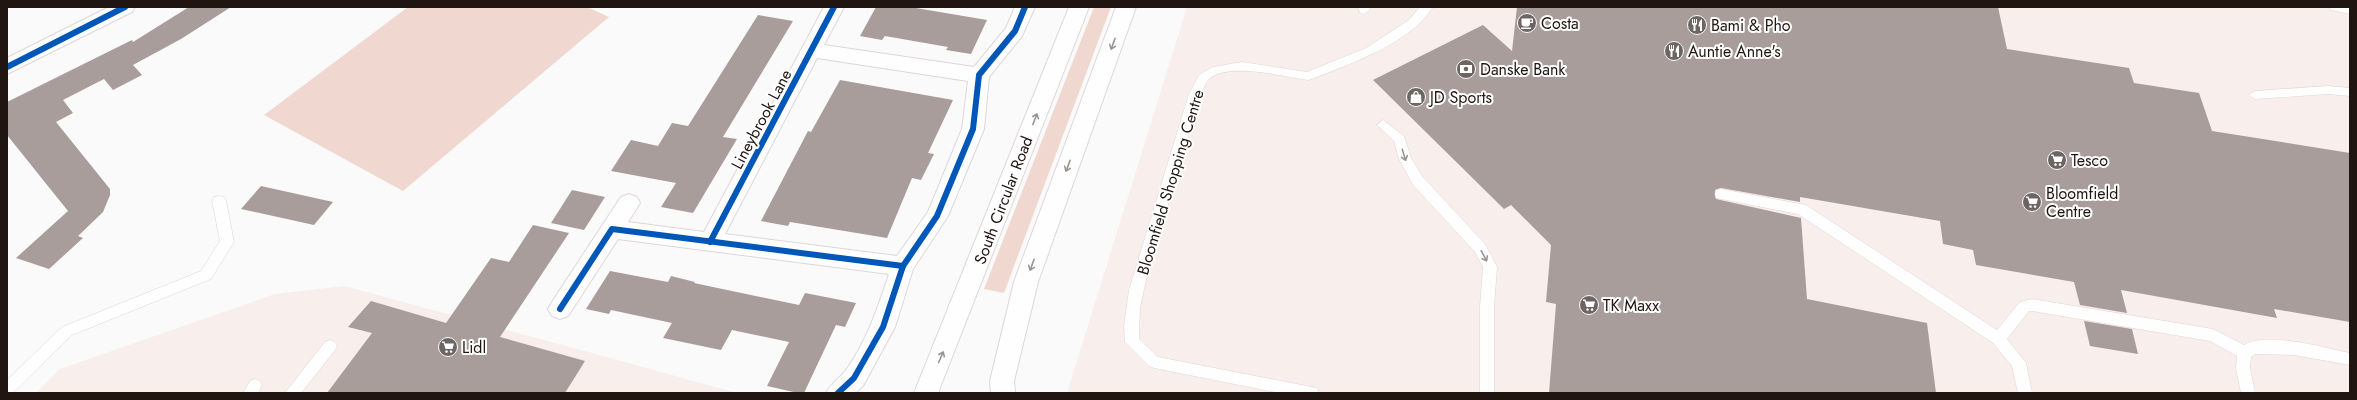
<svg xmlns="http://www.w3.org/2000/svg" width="2357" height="400" viewBox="0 0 2357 400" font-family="Jost,sans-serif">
<rect width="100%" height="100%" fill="#fafafa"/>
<!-- built -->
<g fill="#f8eeec">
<polygon points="1187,7 2350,7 2350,393 1067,393"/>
<polygon points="344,286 592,353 737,393 36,393 60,369 275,294"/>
</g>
<!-- green -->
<g fill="#f0d7d0">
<polygon points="408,7 587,7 609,17 403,191 264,115"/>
<polygon points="1094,7 1111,7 1004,293 984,289"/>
</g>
<!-- building -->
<g fill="#a89d9a">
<polygon points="189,7 231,7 181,39 133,65 142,75 113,90 104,79 63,100 73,113 56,122 110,189 110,195 103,212 78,236 83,238 49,269 16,258 68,211 7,135 7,102 132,40 133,42"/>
<polygon points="876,7 910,7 987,20 971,54 946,50 948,47 885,36 882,40 860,36"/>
<polygon points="1517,7 1998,7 2007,49 2129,68 2134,83 2199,93 2212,131 2350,153 2350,322 2274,309 2277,318 2121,290 2127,313 2080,305 2074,282 1976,265 1973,250 1943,244 1940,221 1800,197 1800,202 1721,188 1715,190 1716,199 1801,218 1807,299 1927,323 1936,393 1549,393 1556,304 1546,302 1551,245 1511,205 1504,209 1373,80 1483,25 1512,51"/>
<polygon points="758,15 793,21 723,137 737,139 693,213 661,207 676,183 611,171 631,140 658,146 672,123 688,126"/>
<polygon points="840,80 953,100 928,153 934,154 921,180 912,178 887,238 790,222 788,226 761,221 808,131 811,132"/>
<polygon points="261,186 333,202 314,225 241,209"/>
<polygon points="572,190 605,197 584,230 551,223"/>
<polygon points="533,225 569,233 500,337 585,361 565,393 327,393 372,333 348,327 371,301 446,323 491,258 509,262"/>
<polygon points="610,271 668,282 671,276 695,282 694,283 799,305 805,293 856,303 845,327 836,325 804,393 798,393 767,386 789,342 732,330 721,350 663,338 672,323 611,310 609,314 586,309"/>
<polygon points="2084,321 2132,329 2138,354 2090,346"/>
</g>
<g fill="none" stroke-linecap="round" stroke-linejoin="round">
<!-- service casing -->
<g stroke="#ded7d5" stroke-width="1">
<g id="service">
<polygon points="1358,7 1370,7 1370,10 1364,14 1360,13"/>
<path d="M1420,7H1433C1411,43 1350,64 1312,79L1308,80C1284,77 1227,61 1208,80C1205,84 1203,90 1201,94L1148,271L1140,308L1139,339L1158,357L1312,387L1317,388L1319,393H1280L1154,368L1149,366L1125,342L1124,326L1129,290L1189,94L1199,75L1213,67L1242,62L1307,72L1366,48L1409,20Z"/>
<polygon points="2329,7 2350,7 2350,14 2331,10"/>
<polygon points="2328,86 2350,88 2350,96 2328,94 2255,99 2249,95 2255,91"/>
<polygon points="1383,120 1404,136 1411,158 1423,177 1485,244 1497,267 1494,307 1494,393 1480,393 1480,307 1483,267 1475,252 1413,185 1399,159 1394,141 1377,125"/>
<path d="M1721,189L1806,205L1997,330L2020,302L2032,299L2213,329L2244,345C2267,331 2325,348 2350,353V365L2294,355L2255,354L2251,357L2250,368L2255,393H2241L2236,368L2237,356L2210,341L2032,311H2029L2007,339L2026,363L2032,393H2018L2012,366L1993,343L1798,214L1716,198L1715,194L1716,190Z"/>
<polygon points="219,196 224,197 226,201 234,242 211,279 72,335 13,393 7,393 7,380 62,327 201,271 220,241 212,201 214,197"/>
<polygon points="330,340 335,342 337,346 335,350 301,393 285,393 325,342"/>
<polygon points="255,379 260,381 262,385 258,393 243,393 250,381"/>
</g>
</g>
<!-- minor casing -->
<g stroke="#ded7d5" stroke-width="2">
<g id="minor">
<polygon points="109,7 135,7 132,12 7,74 7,58"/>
<path d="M824,7H844L824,45L974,67L1006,28L1015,7H1035L1022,36L989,77L984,129L948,216L913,269L895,327L863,386L855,393H826C831,383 839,379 846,370C867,341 878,307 889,274L618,239L568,316L560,319L552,316L548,309L552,302L621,197L629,194L637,197L640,203L628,222L704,232ZM817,58L968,81L962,129L928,212L897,256L725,234Z"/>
</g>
</g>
<!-- trunk casing -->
<g stroke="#ded7d5" stroke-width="2">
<g id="trunk">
<polygon points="1069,7 1089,7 938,393 914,393"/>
<polygon points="1116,7 1136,7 1038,282 1014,381 1015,393 991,393 990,381 1014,282"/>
</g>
</g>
<!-- service -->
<use href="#service" fill="#fefefe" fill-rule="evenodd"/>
<!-- minor -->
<use href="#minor" fill="#fefefe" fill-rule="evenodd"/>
<!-- trunk -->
<use href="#trunk" fill="#fefefe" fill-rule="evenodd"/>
<!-- cycleway casing -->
<g stroke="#fff" stroke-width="8">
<g id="cycleway">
<polyline points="7,67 125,7"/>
<polyline points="710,242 834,7"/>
<polyline points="560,309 612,229 903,266"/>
<polyline points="838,393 854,378 883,327 903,266 937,216 973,129 979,75 1015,31 1025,7"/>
</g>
</g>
<!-- cycleway -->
<use href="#cycleway" stroke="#0057b8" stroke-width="6"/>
</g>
<!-- one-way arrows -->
<defs><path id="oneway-shaft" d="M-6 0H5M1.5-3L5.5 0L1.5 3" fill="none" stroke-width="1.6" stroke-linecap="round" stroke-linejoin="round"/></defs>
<g stroke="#9a9593">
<use href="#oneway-shaft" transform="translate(1113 44) rotate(110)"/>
<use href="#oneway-shaft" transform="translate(1035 119) rotate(-69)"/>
<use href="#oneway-shaft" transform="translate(1404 155) rotate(73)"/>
<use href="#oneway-shaft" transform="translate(1068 166) rotate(110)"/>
<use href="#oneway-shaft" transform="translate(1484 256) rotate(62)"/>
<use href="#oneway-shaft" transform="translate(1032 265) rotate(110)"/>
<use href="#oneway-shaft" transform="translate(941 357) rotate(-67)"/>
</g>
<!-- icons -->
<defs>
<g id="cafe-disc" transform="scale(1)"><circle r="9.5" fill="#6c6563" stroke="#fff"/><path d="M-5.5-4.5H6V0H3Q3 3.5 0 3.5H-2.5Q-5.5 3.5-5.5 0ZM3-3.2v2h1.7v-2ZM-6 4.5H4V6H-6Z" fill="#fff"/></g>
<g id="restaurant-disc" transform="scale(1)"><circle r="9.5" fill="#6c6563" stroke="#fff"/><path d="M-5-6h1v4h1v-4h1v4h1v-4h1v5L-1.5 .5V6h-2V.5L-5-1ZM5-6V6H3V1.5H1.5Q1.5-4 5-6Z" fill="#fff"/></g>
<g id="bank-disc" transform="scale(1)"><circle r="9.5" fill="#6c6563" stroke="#fff"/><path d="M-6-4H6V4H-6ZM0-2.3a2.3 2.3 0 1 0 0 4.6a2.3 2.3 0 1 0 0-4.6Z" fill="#fff"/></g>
<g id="shop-disc" transform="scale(1)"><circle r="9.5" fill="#6c6563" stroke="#fff"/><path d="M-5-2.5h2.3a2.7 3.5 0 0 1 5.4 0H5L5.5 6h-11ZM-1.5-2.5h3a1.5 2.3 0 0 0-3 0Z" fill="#fff"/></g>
<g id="supermarket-disc" transform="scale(1)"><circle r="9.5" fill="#6c6563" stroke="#fff"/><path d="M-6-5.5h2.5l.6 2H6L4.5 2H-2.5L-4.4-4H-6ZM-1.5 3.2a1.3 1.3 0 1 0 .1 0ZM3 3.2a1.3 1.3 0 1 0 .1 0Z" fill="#fff"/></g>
</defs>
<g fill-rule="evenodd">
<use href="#cafe-disc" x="1527" y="23"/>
<use href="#restaurant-disc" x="1697" y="25"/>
<use href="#restaurant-disc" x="1674" y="51"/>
<use href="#bank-disc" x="1466" y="69"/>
<use href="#shop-disc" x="1416" y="97"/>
<use href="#supermarket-disc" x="2057" y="160"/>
<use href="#supermarket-disc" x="2032" y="202"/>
<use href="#supermarket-disc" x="1589" y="305"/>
<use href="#supermarket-disc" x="448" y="347"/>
</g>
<g text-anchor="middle" stroke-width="4" stroke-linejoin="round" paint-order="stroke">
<!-- poi labels -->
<g font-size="16" fill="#201511" stroke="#fff" text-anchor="start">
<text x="1541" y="29">Costa</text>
<text x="1711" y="31">Bami &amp; Pho</text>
<text x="1688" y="57">Auntie Anne's</text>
<text x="1480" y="75">Danske Bank</text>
<text x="1430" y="103">JD Sports</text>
<text x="2071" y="166">Tesco</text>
<text x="2046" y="199">Bloomfield<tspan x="2046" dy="18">Centre</tspan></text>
<text x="1603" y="311">TK Maxx</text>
<text x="462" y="353">Lidl</text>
</g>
<!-- street labels -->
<g font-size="16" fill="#201511" stroke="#fff">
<text transform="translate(761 119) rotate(-62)" y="6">Lineybrook Lane</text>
<text transform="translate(1170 182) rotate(-73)" y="6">Bloomfield Shopping Centre</text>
<text transform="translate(1003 200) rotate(-69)" y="6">South Circular Road</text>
</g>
</g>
<!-- border -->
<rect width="2357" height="400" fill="none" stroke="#201511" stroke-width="16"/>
</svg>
